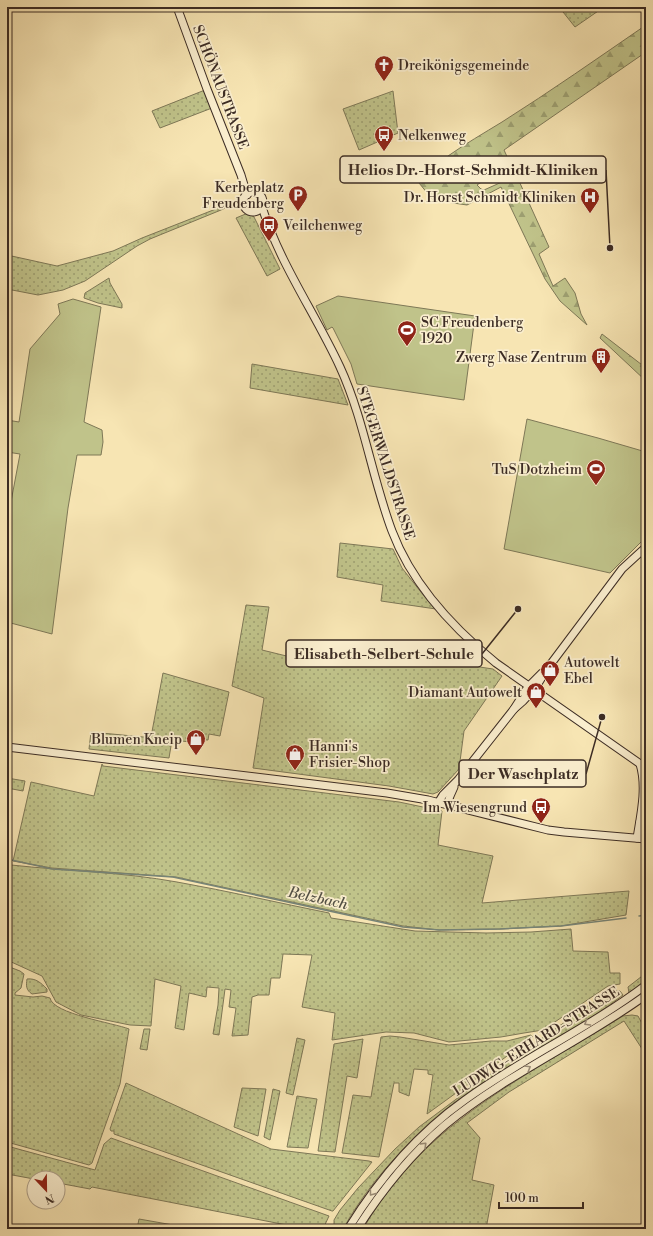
<svg xmlns="http://www.w3.org/2000/svg" width="653" height="1236" viewBox="0 0 653 1236" font-family="'Libre Bodoni',serif">
<defs>
<pattern id="grass-dots" width="8" height="8" patternUnits="userSpaceOnUse"><rect width="8" height="8" fill="#c0c38a"/><path d="M2 2h.1M6 6h.1" fill="none" stroke="#9d9f71" stroke-width="1.8" stroke-linecap="round"/></pattern>
<pattern id="forest-firs" width="22" height="20" patternUnits="userSpaceOnUse"><rect width="22" height="20" fill="#c0c38a"/><path d="M5 1l3.5 6h-7zM16 11l3.5 6h-7z" fill="#9d9f71"/></pattern>
</defs>
<rect width="100%" height="100%" fill="#f7e5b3"/>
<filter id="stains"><feTurbulence type="fractalNoise" baseFrequency=".005" numOctaves="4"/><feColorMatrix values="0 0 0 0 .2 0 0 0 0 .09 0 0 0 0 .02 0 0 0 .5 -.17"/></filter>
<radialGradient id="worn" r=".72"><stop offset=".6" stop-color="#630" stop-opacity="0"/><stop offset="1" stop-color="#630" stop-opacity=".3"/></radialGradient>
<!-- grass -->
<g fill="url(#grass-dots)" stroke="#7e7857">
<polygon points="559,7 604,7 575,27"/>
<polygon points="205,90 212,108 160,128 152,111"/>
<polygon points="393,91 398,133 359,150 343,109"/>
<polygon points="226,205 225,208 221,210 150,239 137,246 85,281 63,290 38,295 7,289 7,255 57,266 113,251 142,238"/>
<polygon points="248,213 254,217 280,269 267,276 236,218"/>
<polygon points="109,278 110,283 122,304 122,308 98,303 84,298 85,293"/>
<polygon points="252,364 338,379 348,405 250,388"/>
<polygon points="340,543 393,549 402,568 424,596 436,609 381,601 383,585 337,577"/>
<polygon points="246,605 269,607 262,650 315,663 319,643 493,669 502,676 464,731 459,769 438,792 433,794 389,786 253,768 264,698 232,686"/>
<polygon points="163,673 229,692 220,736 209,734 208,740 192,739 191,742 172,740 169,758 89,749 91,732 143,737 151,737"/>
<polygon points="102,764 103,766 399,802 442,811 438,845 493,856 482,903 629,891 626,915 561,926 500,929 439,930 403,926 176,877 52,868 13,861 31,782 94,796"/>
<polygon points="7,778 25,781 23,791 7,788"/>
<path d="M7,863L11,865C66,871 122,872 177,882C228,891 279,903 329,913L331,918L415,931L486,933L531,932L571,929L573,951L608,952L610,973H620V984L608,986L543,1030L524,1033L501,1037L449,1042L414,1033L386,1032L332,1040L335,1013L302,1007L312,955L283,954L280,978H271L269,995H258L252,997L248,1035L232,1036L236,1008L229,1007L231,990L225,989L219,1035L213,1034L218,1005L219,988L207,987L206,997L189,993L184,1030L175,1028L181,986L155,979L151,1026L130,1025L81,1015L56,1002L42,976L7,960Z"/>
<path d="M7,966L20,971L24,974L21,988L15,993V995L33,997L42,996L50,998C53,1014 114,1023 129,1029L120,1084L92,1163L89,1165L7,1142Z"/>
<polygon points="646,973 646,981 629,993 628,987"/>
<path d="M27,979C36,978 41,983 47,989V992L32,994C26,990 26,986 27,979Z"/>
<path d="M615,990L620,991L623,995C586,1024 544,1044 505,1069C440,1110 381,1161 343,1229H334V1220L340,1210L358,1188L395,1149L419,1127L475,1085L595,1001L610,992Z"/>
<path d="M632,1015L638,1016L646,1031V1055L624,1021L509,1092L467,1123L480,1138L472,1180L494,1185L486,1229H363C383,1194 410,1162 440,1136C496,1088 562,1054 623,1016Z"/>
<polygon points="144,1029 150,1029 147,1050 140,1049"/>
<polygon points="531,1035 533,1037 532,1038 427,1114 433,1075 428,1074 428,1070 414,1069 409,1096 399,1092 399,1083 394,1083 379,1157 342,1153 353,1095 371,1097 381,1037 390,1036 400,1037 449,1045 491,1041 507,1041"/>
<polygon points="297,1038 305,1040 293,1095 286,1093"/>
<polygon points="363,1039 357,1078 347,1076 335,1152 318,1151 334,1044"/>
<polygon points="126,1083 271,1149 369,1161 372,1162 333,1211 332,1211 114,1134 114,1131 111,1131 110,1129"/>
<polygon points="242,1088 266,1089 258,1136 234,1127"/>
<polygon points="273,1089 280,1091 270,1140 264,1137"/>
<polygon points="297,1096 317,1099 308,1148 287,1147"/>
<polygon points="111,1138 329,1216 323,1229 307,1229 92,1187 90,1189 58,1183 58,1178 34,1179 7,1174 7,1146 95,1170 104,1144"/>
</g>
<!-- forest -->
<g fill="url(#forest-firs)" stroke="#7e7857">
<path d="M646,25V52L504,150L510,163L477,185L481,189L484,190L513,177L517,178L519,181L549,247L539,254L553,286L565,278L575,293L581,314L587,325L560,301L545,279L501,187L467,205L433,200L419,183L417,178H420L424,183L434,179L431,172L448,161V156C465,144 484,133 502,122C551,91 598,58 646,25Z"/>
<polygon points="602,334 646,368 646,381 600,338"/>
</g>
<!-- park -->
<g fill="#c0c38a" stroke="#7e7857">
<polygon points="338,296 475,316 464,400 357,384 351,364 333,328 332,327 327,330 316,306"/>
<polygon points="73,299 101,307 84,422 102,430 103,442 101,455 77,455 68,508 52,634 7,622 7,523 20,454 7,452 7,420 19,422 30,349 60,314 58,304"/>
<polygon points="527,419 598,438 646,452 646,538 643,540 610,573 504,549"/>
<polygon points="139,1219 196,1229 137,1229"/>
</g>
<g fill="none" stroke-linecap="round" stroke-linejoin="round">
<!-- stream -->
<g stroke="#768477" stroke-width="1.5">
<polyline points="7,859 52,869 173,877 403,927 439,930 500,929 561,926 626,918"/>
<polyline points="639,916 646,915"/>
</g>
<!-- secondary casing -->
<g stroke="#3c2c24" stroke-width="9">
<g id="secondary">
<polyline points="177,7 207,89 241,175 247,195"/>
<circle cx="253" cy="202" r="10"/>
<path d="M262,207C280,264 315,313 340,367C364,419 372,478 392,531C412,584 453,628 496,663L646,768"/>
<path d="M514,709C528,698 538,685 547,669L622,569L646,547"/>
<polyline points="7,747 387,793 428,800 548,830 564,832 646,839"/>
<polyline points="438,803 443,795 458,780 514,709 528,687 542,673"/>
<polyline points="447,805 450,796 454,787"/>
<polyline points="640,822 646,833"/>
<path d="M637,838C641,814 647,787 640,764"/>
<path d="M348,1229C379,1179 417,1134 465,1100C523,1058 589,1028 646,985"/>
<path d="M357,1229C382,1190 410,1155 445,1125C507,1074 581,1042 646,995"/>
</g>
</g>
<!-- secondary -->
<use href="#secondary" stroke="#faeece" stroke-width="7"/>
</g>
<!-- one-way arrows -->
<defs><path id="oneway-chevron" d="M-2-3.5L2.5 0L-2 3.5" fill="none" stroke-width="1.6" stroke-linecap="round" stroke-linejoin="round"/></defs>
<g stroke="#9b8d79">
<use href="#oneway-chevron" transform="translate(587 1023) rotate(149)"/>
<use href="#oneway-chevron" transform="translate(528 1068) rotate(-31)"/>
<use href="#oneway-chevron" transform="translate(424 1145) rotate(-44)"/>
<use href="#oneway-chevron" transform="translate(372 1193) rotate(126)"/>
</g>
<!-- icons -->
<defs>
<g id="church-pin" transform="scale(1)"><path d="M0 17L-7.5 6A9.5 9.5 0 1 1 7.5 6Z" fill="#8f2418" stroke="#faeece"/><path d="M-1.2-6h2.4v3.5h3.3v2.4h-3.3V6h-2.4V-.1h-3.3v-2.4h3.3Z" fill="#fff"/></g>
<g id="bus-pin" transform="scale(1)"><path d="M0 17L-7.5 6A9.5 9.5 0 1 1 7.5 6Z" fill="#8f2418" stroke="#faeece"/><path d="M-5-6H5V4H4V6H2V4H-2V6H-4V4H-5ZM-3.5-4V0h7V-4ZM-3.5 1.2v1.5H-2V1.2ZM2 1.2v1.5H3.5V1.2Z" fill="#fff"/></g>
<g id="parking-pin" transform="scale(1)"><path d="M0 17L-7.5 6A9.5 9.5 0 1 1 7.5 6Z" fill="#8f2418" stroke="#faeece"/><path d="M-3.5-5.5H1a3.5 3.5 0 0 1 0 7H-1V5.5H-3.5ZM-1-3.4V-.6H.8a1.4 1.4 0 0 0 0-2.8Z" fill="#fff"/></g>
<g id="hospital-pin" transform="scale(1)"><path d="M0 17L-7.5 6A9.5 9.5 0 1 1 7.5 6Z" fill="#8f2418" stroke="#faeece"/><path d="M-5-5h3v3.5h4V-5h3V5h-3V1.5h-4V5h-3Z" fill="#fff"/></g>
<g id="stadium-pin" transform="scale(1)"><path d="M0 17L-7.5 6A9.5 9.5 0 1 1 7.5 6Z" fill="#8f2418" stroke="#faeece"/><path d="M0-5a6.5 5 0 1 0 0 10a6.5 5 0 1 0 0-10ZM-3.5-1.8h7v3.6h-7Z" fill="#fff"/></g>
<g id="building-pin" transform="scale(1)"><path d="M0 17L-7.5 6A9.5 9.5 0 1 1 7.5 6Z" fill="#8f2418" stroke="#faeece"/><path d="M-4-6H4V6H1V3H-1V6H-4ZM-2.5-4.3h1.7v1.8h-1.7ZM.8-4.3h1.7v1.8H.8ZM-2.5-1h1.7V.8h-1.7ZM.8-1h1.7V.8H.8Z" fill="#fff"/></g>
<g id="shop-pin" transform="scale(1)"><path d="M0 17L-7.5 6A9.5 9.5 0 1 1 7.5 6Z" fill="#8f2418" stroke="#faeece"/><path d="M-5-2.5h2.3a2.7 3.5 0 0 1 5.4 0H5L5.5 6h-11ZM-1.5-2.5h3a1.5 2.3 0 0 0-3 0Z" fill="#fff"/></g>
</defs>
<g fill-rule="evenodd">
<use href="#church-pin" x="384" y="65"/>
<use href="#bus-pin" x="384" y="135"/>
<use href="#parking-pin" x="298" y="195"/>
<use href="#hospital-pin" x="590" y="197"/>
<use href="#bus-pin" x="269" y="225"/>
<use href="#stadium-pin" x="407" y="330"/>
<use href="#building-pin" x="601" y="357"/>
<use href="#stadium-pin" x="596" y="469"/>
<use href="#shop-pin" x="550" y="670"/>
<use href="#shop-pin" x="536" y="692"/>
<use href="#shop-pin" x="196" y="739"/>
<use href="#shop-pin" x="295" y="754"/>
<use href="#bus-pin" x="541" y="807"/>
</g>
<g text-anchor="middle" stroke-width="3.5" stroke-linejoin="round" paint-order="stroke">
<!-- poi labels -->
<g font-size="14" fill="#3c2c24" stroke="#faeece" text-anchor="end">
<text x="398" y="70" text-anchor="start">Dreikönigsgemeinde</text>
<text x="398" y="140" text-anchor="start">Nelkenweg</text>
<text x="284" y="192">Kerbeplatz<tspan x="284" dy="16">Freudenberg</tspan></text>
<text x="576" y="202">Dr. Horst Schmidt Kliniken</text>
<text x="283" y="230" text-anchor="start">Veilchenweg</text>
<text x="421" y="327" text-anchor="start">SC Freudenberg<tspan x="421" dy="16">1920</tspan></text>
<text x="587" y="362">Zwerg Nase Zentrum</text>
<text x="582" y="474">TuS Dotzheim</text>
<text x="564" y="667" text-anchor="start">Autowelt<tspan x="564" dy="16">Ebel</tspan></text>
<text x="522" y="697">Diamant Autowelt</text>
<text x="182" y="744">Blumen Kneip</text>
<text x="309" y="751" text-anchor="start">Hanni's<tspan x="309" dy="16">Frisier-Shop</tspan></text>
<text x="527" y="812">Im Wiesengrund</text>
</g>
<!-- street labels -->
<g font-size="14" fill="#3c2c24" stroke="#faeece">
<text transform="translate(221 87) rotate(69)" y="5">SCHÖNAUSTRASSE</text>
<text transform="translate(386 463) rotate(72)" y="5">STEGERWALDSTRASSE</text>
<text transform="translate(536 1041) rotate(-32)" y="5">LUDWIG-ERHARD-STRASSE</text>
</g>
<!-- water labels -->
<g font-size="15" font-style="italic" fill="#545146" stroke="#faeece">
<text transform="translate(318 898) rotate(12)" y="5">Belzbach</text>
</g>
</g>
<!-- callouts -->
<path fill="none" stroke="#3c2c24" stroke-width="1.5" d="M610 248L606 170M518 609L482 654M602 717L586 774"/>
<g fill="#3c2c24" stroke="#faeece" stroke-width="1.5">
<circle cx="610" cy="248" r="4"/>
<circle cx="518" cy="609" r="4"/>
<circle cx="602" cy="717" r="4"/>
</g>
<g fill="#faeece" stroke="#3c2c24" stroke-width="1.5">
<rect x="340" y="156" width="266" height="27" rx="4"/>
<rect x="286" y="640" width="196" height="27" rx="4"/>
<rect x="459" y="760" width="127" height="27" rx="4"/>
</g>
<g font-size="15" text-anchor="middle" font-weight="bold" fill="#3c2c24">
<text x="473" y="175">Helios Dr.-Horst-Schmidt-Kliniken</text>
<text x="384" y="659">Elisabeth-Selbert-Schule</text>
<text x="523" y="779">Der Waschplatz</text>
</g>
<!-- margin -->
<rect width="653" height="1236" fill="none" stroke="#f7e5b3" stroke-width="24"/>
<rect x="8" y="8" width="637" height="1220" fill="none" stroke="#3c2c24" stroke-width="2"/>
<rect x="12" y="12" width="629" height="1212" fill="none" stroke="#3c2c24"/>
<!-- north arrow -->
<g transform="translate(46 1190) rotate(158)"><circle r="19" fill="#faeece" stroke="#aea08a"/>
<path d="M0-3L7 15L0 10L-7 15Z" fill="#8f2418"/>
<text y="-6" font-size="11" font-weight="bold" text-anchor="middle" fill="#3c2c24">N</text>
</g>
<!-- scale -->
<path d="M499 1202v6h84v-6" fill="none" stroke="#3c2c24" stroke-width="2"/>
<text x="505" y="1202" font-size="12" fill="#3c2c24" stroke="#faeece" stroke-width="3" paint-order="stroke">100 m</text>
<rect width="100%" height="100%" filter="url(#stains)"/>
<rect width="100%" height="100%" fill="url(#worn)"/>
</svg>
